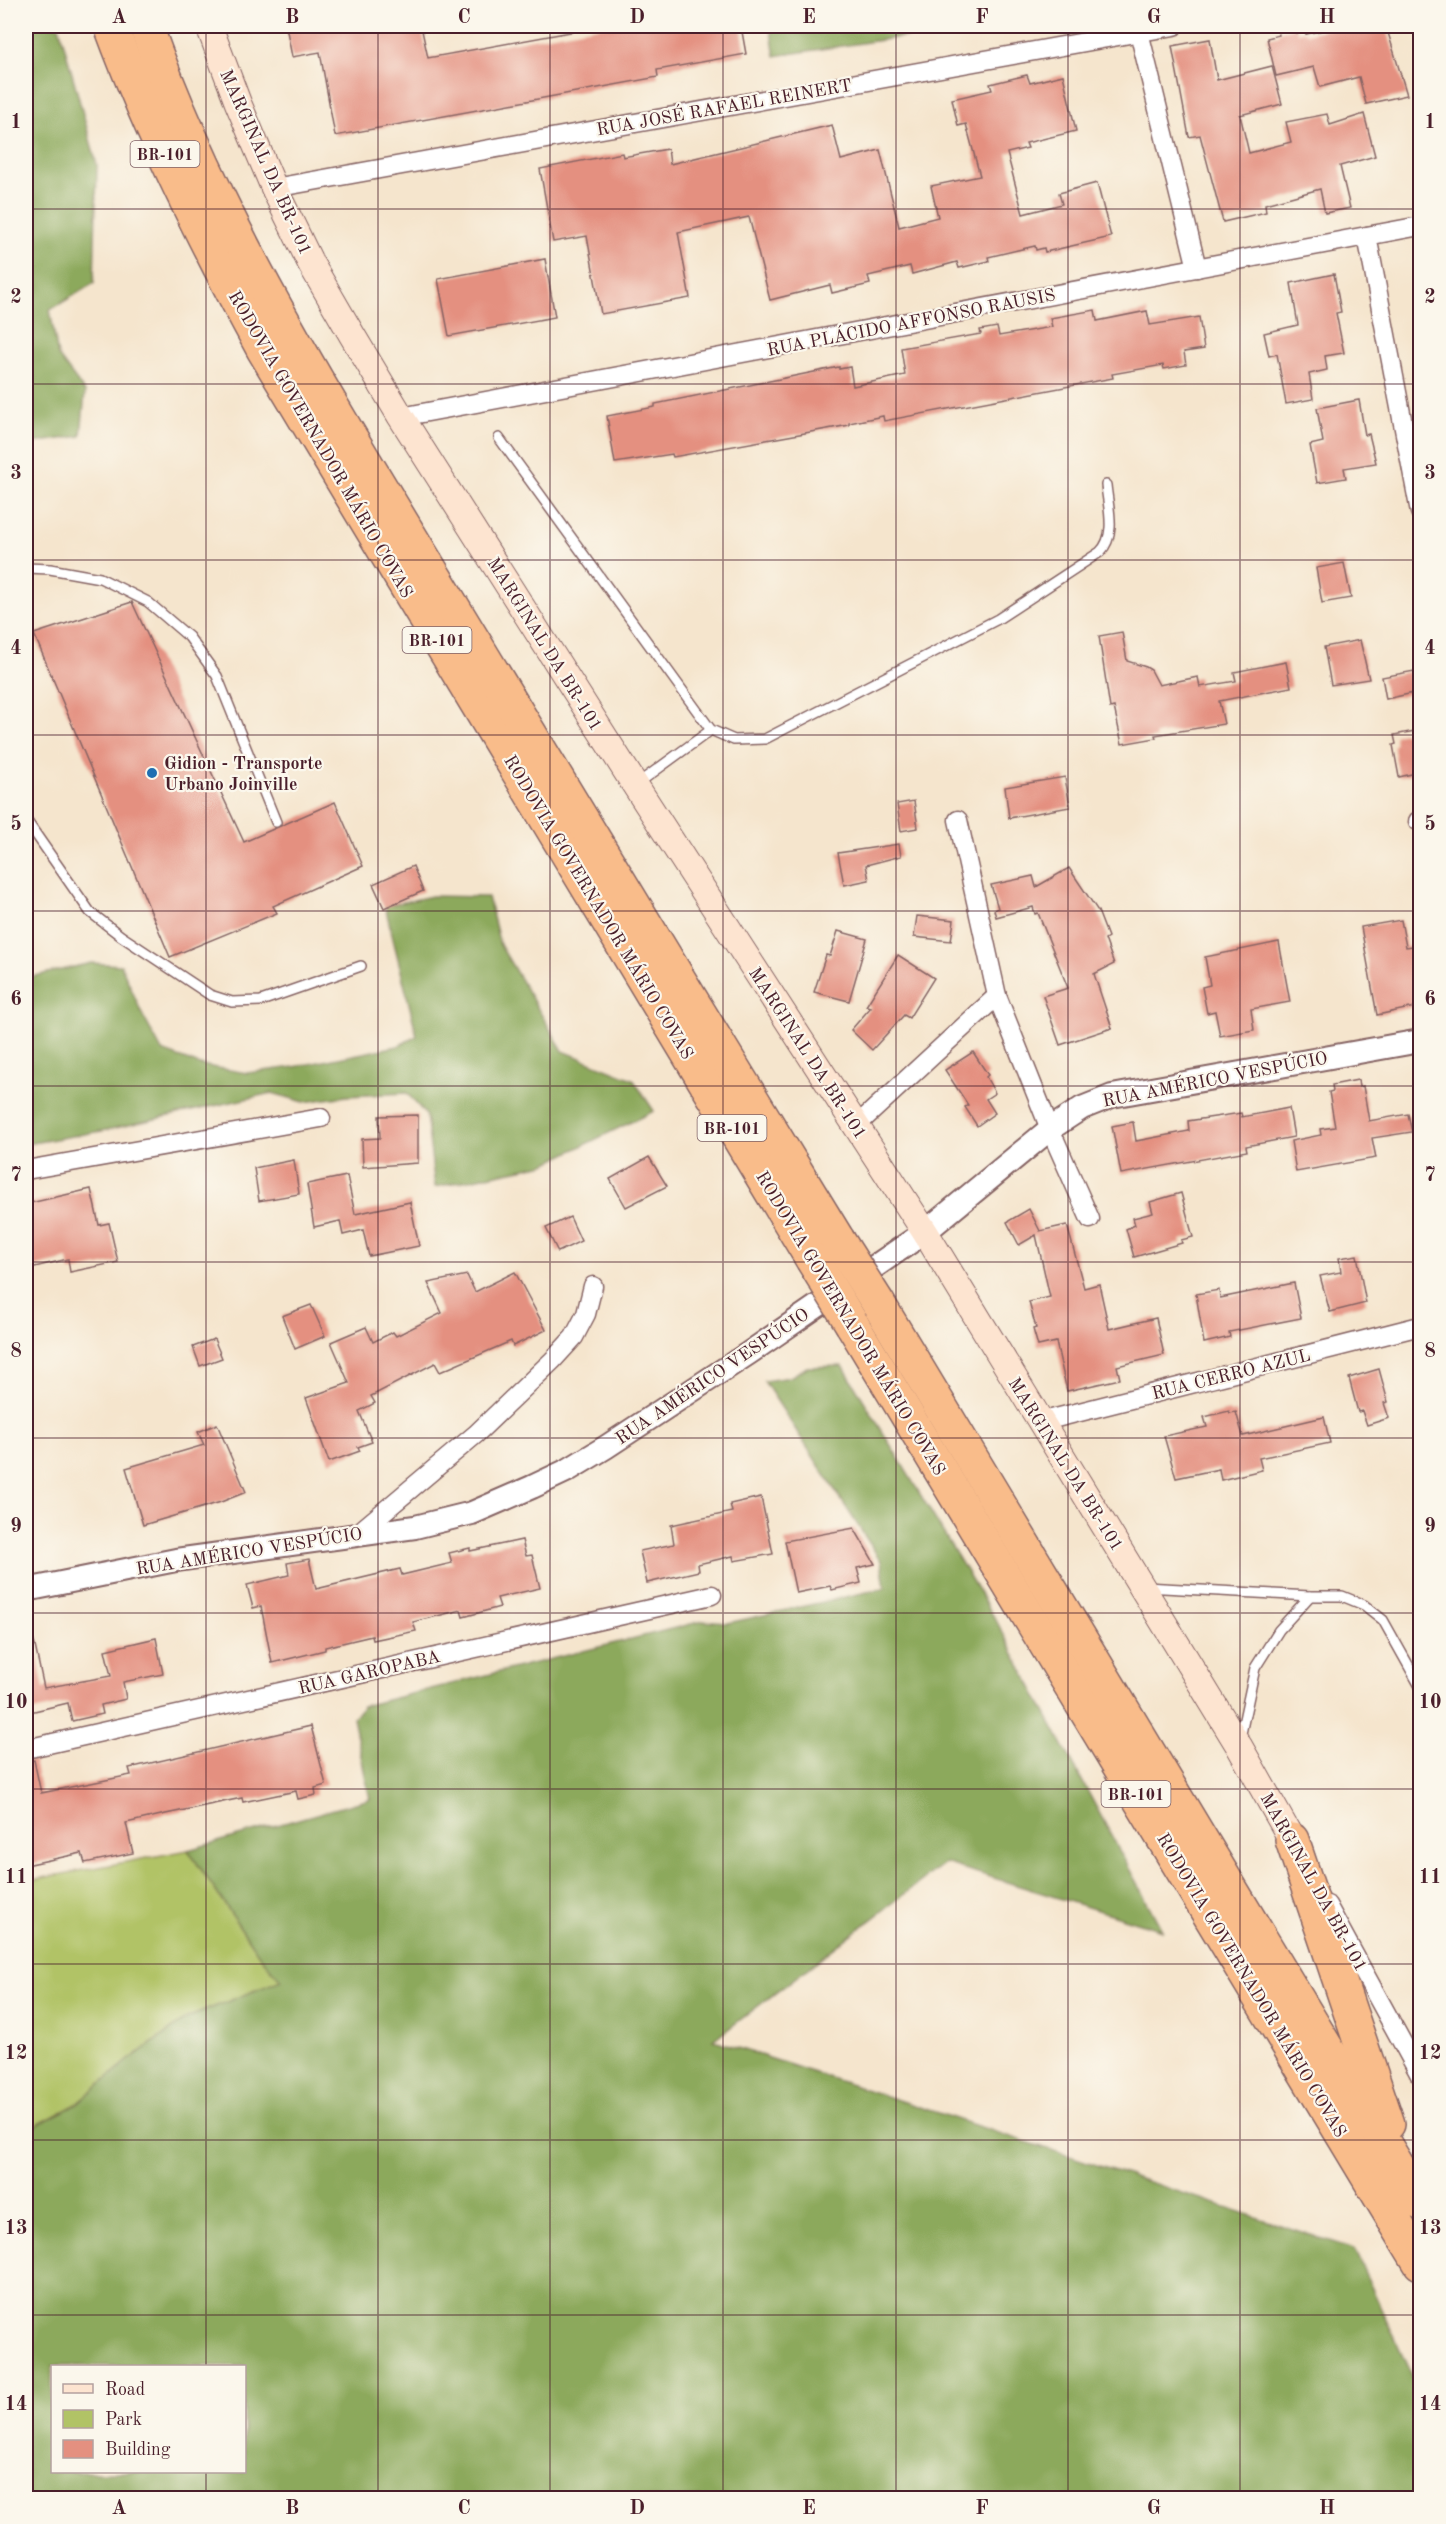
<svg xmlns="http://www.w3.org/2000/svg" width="1446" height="2524" viewBox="0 0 1446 2524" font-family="'Old Standard TT',serif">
<rect width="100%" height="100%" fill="#fbf7ec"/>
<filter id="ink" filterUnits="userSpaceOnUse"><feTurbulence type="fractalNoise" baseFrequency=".0167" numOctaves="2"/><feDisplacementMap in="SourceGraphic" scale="12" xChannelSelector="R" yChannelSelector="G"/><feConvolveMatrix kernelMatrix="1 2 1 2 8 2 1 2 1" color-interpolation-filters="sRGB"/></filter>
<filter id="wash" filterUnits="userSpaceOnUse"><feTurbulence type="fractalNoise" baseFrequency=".008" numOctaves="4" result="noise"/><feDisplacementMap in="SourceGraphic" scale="24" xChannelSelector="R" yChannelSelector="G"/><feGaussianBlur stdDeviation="1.35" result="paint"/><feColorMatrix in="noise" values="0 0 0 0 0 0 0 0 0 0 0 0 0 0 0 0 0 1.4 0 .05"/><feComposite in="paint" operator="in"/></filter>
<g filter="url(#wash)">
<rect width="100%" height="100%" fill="#f5e5cd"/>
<!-- green -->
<polygon fill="#b1c366" stroke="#7e7148" stroke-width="1.5" points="188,1850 259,1955 282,1980 187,2018 129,2060 75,2105 26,2131 26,1881"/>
<!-- forest -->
<g fill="#8ca95b" stroke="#6b6443" stroke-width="1.5" fill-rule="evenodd">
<polygon points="26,26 59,26 97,165 94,283 50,310 58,356 85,392 81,436 26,444"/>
<polygon points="770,26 914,26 915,35 775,56"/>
<polygon points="432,896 488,897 500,945 563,1051 633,1079 654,1111 545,1164 435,1187 426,1115 407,1093 347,1096 304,1102 272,1093 102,1131 26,1144 26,978 91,963 121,965 143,1016 162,1051 200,1065 247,1073 294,1067 398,1046 417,1036 385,906"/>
<path d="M843,1366L997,1622L1162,1930L945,1863L714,2040L1354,2249L1420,2393V2498H26V2131L75,2105L129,2060L187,2018L281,1980L259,1955L188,1850L370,1799L353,1718L363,1706L703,1621L728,1623L885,1588L881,1561L764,1381L790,1377L807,1367ZM52,2366H244V2472H52Z"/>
</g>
<g id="blocks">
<!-- building -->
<g fill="#e49080">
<polygon points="286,26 421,26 428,58 603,26 741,26 746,54 657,70 658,77 335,136 320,52 292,57"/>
<polygon points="1341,26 1386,26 1407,95 1366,104 1359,77 1320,87 1314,67 1276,76 1267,38 1279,35 1278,32 1296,27 1297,33 1305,31 1306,34"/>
<polygon points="1210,39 1217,80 1272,66 1282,104 1240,115 1249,153 1291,142 1286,122 1327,114 1330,125 1364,114 1375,156 1340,166 1350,208 1325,213 1320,189 1265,204 1266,212 1223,222 1200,135 1189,137 1172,46"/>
<polygon points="1027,75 1030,83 1063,75 1076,131 1026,143 1028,148 1007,153 1023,214 1062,204 1059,193 1097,183 1111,237 1045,252 1044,248 1036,250 1035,246 988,257 989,261 959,268 957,262 912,274 910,266 868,276 870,284 832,293 830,285 770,300 749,217 678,232 690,298 601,314 587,236 553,242 540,169 622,153 623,157 668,149 670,164 832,125 841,160 880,150 899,227 938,217 931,186 980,176 966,124 958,126 952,99 992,90 990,84"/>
<polygon points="545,259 555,317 449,336 438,279"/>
<polygon points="1334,274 1341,312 1336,313 1344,353 1325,356 1327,370 1309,374 1313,399 1286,404 1277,354 1269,356 1264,333 1298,325 1291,283"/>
<polygon points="1095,310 1097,321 1147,311 1150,325 1199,317 1204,349 1184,352 1186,365 1164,369 1163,365 1112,374 1113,378 884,421 883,416 849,423 849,425 673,457 672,454 615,463 607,416 655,407 655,404 839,367 839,369 850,367 853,386 905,375 901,348 981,334 980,330 997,327 999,336 1052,327 1050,318"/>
<polygon points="1359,400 1365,435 1369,434 1376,463 1344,468 1346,478 1317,483 1310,445 1323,442 1317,408"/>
<polygon points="1344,563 1351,598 1322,603 1316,568"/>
<polygon points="132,602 244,842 335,802 363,866 273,906 277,913 170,957 34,634"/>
<polygon points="1122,632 1127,661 1146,667 1151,670 1159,685 1198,677 1200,687 1236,681 1234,672 1286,662 1291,687 1219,701 1224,724 1155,735 1156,738 1122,744 1114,707 1110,708 1099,636"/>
<polygon points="1360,640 1369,679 1331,685 1324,647"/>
<polygon points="1414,671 1418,692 1386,699 1382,677"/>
<polygon points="1420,730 1420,772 1399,777 1393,745 1396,744 1394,735"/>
<polygon points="1065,777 1070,807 1009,818 1005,787"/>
<polygon points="914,801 918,828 901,831 897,804"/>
<polygon points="899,844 901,856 866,865 869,880 844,885 838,853"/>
<polygon points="413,866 423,891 384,908 373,884"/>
<polygon points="1069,868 1098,911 1108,937 1105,939 1114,964 1094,974 1112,1028 1060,1045 1043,996 1068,988 1038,913 1035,914 1033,907 996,917 994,910 998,908 991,885 1033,876 1036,887"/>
<polygon points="917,916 954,920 951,941 914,937"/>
<polygon points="1401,920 1406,947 1420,945 1420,1006 1377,1015 1361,927"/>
<polygon points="838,931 867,939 849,1001 814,992 826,955 830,956"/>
<polygon points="1279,942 1290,1002 1251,1009 1254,1030 1220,1036 1215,1011 1207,1013 1202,987 1210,985 1205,957"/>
<polygon points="898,955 934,978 909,1018 904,1015 872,1050 851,1030 871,1007 866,1006"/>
<polygon points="973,1052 988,1075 986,1077 995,1093 986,1099 995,1113 977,1126 965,1107 968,1105 945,1070"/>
<polygon points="1358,1080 1359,1087 1363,1086 1369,1121 1408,1114 1412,1132 1372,1138 1376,1158 1296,1172 1291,1141 1321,1135 1320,1129 1335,1127 1329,1092 1333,1091 1332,1085"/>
<polygon points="1289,1108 1294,1137 1246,1146 1247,1151 1121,1174 1112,1126 1133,1122 1136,1141 1189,1131 1188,1121 1241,1113 1242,1117"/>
<polygon points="418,1115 418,1163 363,1167 362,1139 380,1138 379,1116"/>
<polygon points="649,1157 667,1186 626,1207 610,1179"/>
<polygon points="294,1160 299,1194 259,1201 254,1168"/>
<polygon points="347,1176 355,1214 410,1202 419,1246 369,1256 363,1230 343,1235 340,1221 314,1227 307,1184"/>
<polygon points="91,1189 99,1225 109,1223 118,1262 70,1272 68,1259 26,1269 26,1204"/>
<polygon points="1181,1193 1193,1237 1181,1240 1182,1243 1134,1257 1126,1229 1135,1225 1133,1218 1153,1213 1150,1202"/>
<polygon points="1029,1209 1040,1231 1067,1225 1084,1288 1099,1284 1109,1329 1156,1318 1164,1355 1117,1366 1120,1379 1067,1391 1056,1342 1038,1346 1033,1329 1036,1328 1029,1302 1050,1297 1036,1235 1019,1245 1007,1222"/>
<polygon points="570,1217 581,1241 558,1252 546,1228"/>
<polygon points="1357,1255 1366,1303 1330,1312 1320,1276 1341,1272 1339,1258"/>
<polygon points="515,1272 546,1330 513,1346 511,1341 440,1372 435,1363 371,1396 375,1403 359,1411 372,1442 358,1447 360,1451 329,1462 306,1398 349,1383 331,1342 366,1327 373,1342 393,1332 396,1336 442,1313 428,1283 467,1275 475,1292"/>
<polygon points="1294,1283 1301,1318 1229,1332 1230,1337 1204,1343 1196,1294 1219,1290 1220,1298"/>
<polygon points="311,1305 325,1336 295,1349 282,1316"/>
<polygon points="214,1339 222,1358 200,1366 193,1347"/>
<polygon points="1379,1369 1388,1402 1384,1403 1389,1418 1367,1425 1362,1411 1358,1412 1349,1378"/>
<polygon points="1229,1411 1230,1413 1236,1412 1243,1436 1324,1417 1330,1443 1259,1458 1262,1470 1221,1480 1219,1469 1176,1478 1164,1436 1207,1427 1204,1417"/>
<polygon points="217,1424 246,1492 221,1502 143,1525 126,1468 204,1445 198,1432"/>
<polygon points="761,1497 773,1554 734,1561 733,1556 698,1564 699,1571 647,1583 640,1551 674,1544 671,1525 732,1512 730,1504"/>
<polygon points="854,1528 875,1564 857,1568 861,1583 832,1590 830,1586 796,1593 785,1541"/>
<polygon points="522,1540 526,1556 532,1555 540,1588 497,1598 500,1607 463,1617 461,1610 413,1622 416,1631 373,1640 372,1636 325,1647 325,1650 272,1663 261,1606 253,1608 247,1585 289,1575 287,1563 309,1559 316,1589 400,1569 402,1575 452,1563 449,1553 470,1548 470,1551"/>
<polygon points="156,1638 163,1674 123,1682 126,1699 101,1705 103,1714 72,1721 68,1703 26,1713 26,1642 34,1641 44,1688 111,1676 105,1650"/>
<polygon points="311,1726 326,1785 315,1788 316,1795 298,1799 296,1791 243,1802 242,1798 161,1815 126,1823 133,1853 85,1863 82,1853 26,1865 26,1761 34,1760 41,1793 131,1775 129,1768"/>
</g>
</g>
</g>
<g filter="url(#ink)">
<use href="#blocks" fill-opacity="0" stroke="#866464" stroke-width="1.5"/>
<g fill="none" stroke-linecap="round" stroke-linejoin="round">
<!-- service casing -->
<g stroke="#866464" stroke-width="12">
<g id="service">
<path d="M499,438L711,730L734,740L765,739L998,619L1100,552C1117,535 1108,507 1106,485"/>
<polyline points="26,568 50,569 100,578 148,602 189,637 217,676 276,822"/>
<polyline points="637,784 711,730"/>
<polyline points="26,820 90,912 121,936 210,995 232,1002 261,1001 361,966"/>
<polyline points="1145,1587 1310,1596 1342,1596 1364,1605 1383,1620 1420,1686"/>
<polyline points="1240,1738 1255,1668 1279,1630 1310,1596"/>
</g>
</g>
<!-- minor casing -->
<g stroke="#866464" stroke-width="21">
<g id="minor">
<polyline points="1139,32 1197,268"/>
<polyline points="274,188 1174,26"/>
<polyline points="1367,236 1420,512"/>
<polyline points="401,417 1420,226"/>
<polyline points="958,820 997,996 1050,1129 1090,1219"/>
<polyline points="1418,821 1420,820"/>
<polyline points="856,1126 997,996"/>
<polyline points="26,1170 321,1118"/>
<polyline points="1040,1422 1420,1326"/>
<polyline points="357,1534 476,1434 553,1360 574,1337 586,1314 593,1286"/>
<polyline points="26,1749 712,1595"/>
<polyline points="1327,1905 1420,2075"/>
</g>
</g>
<!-- tertiary casing -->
<g stroke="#866464" stroke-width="26">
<polyline id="tertiary" points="26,1590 176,1560 415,1527 472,1513 532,1487 568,1470 606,1447 749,1353 925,1232 1050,1129 1082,1108 1112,1096 1420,1041"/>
</g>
<!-- secondary casing -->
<g stroke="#866464" stroke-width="28">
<polyline id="secondary" points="209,26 238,103 274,188 311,264 352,335 401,417 635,785 925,1232 1239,1746 1292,1840"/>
</g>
<!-- motorway casing -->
<g stroke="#866464" stroke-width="36">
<g id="motorway">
<path d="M111,26C152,137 206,244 263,349L812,1259"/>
<path d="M146,26C218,229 336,413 447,597C577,812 707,1026 838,1240"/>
<polyline points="878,1303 1420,2203"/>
<polyline points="852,1324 1420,2263"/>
<polyline points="1292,1840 1388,2124"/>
</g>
</g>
<!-- service -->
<use href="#service" stroke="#fff" stroke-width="9"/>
<!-- minor -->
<use href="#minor" stroke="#fff" stroke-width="18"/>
<!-- tertiary -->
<use href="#tertiary" stroke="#fff" stroke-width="22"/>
<!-- secondary -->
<use href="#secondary" stroke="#fde4d0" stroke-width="26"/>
<!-- motorway -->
<use href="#motorway" stroke="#f9bc8a" stroke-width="33"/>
<!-- motorway-bridge casing -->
<g stroke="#866464" stroke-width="36" stroke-linecap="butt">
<g id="motorway-bridge">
<polyline points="838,1240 878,1303"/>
<polyline points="812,1259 852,1324"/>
</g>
</g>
<!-- motorway-bridge -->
<use href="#motorway-bridge" stroke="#f9bc8a" stroke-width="33"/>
</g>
</g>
<!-- grid -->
<path fill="none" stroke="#4a1f2b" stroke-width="1.5" stroke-opacity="0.55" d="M206,26V2366M378,26V2498M550,26V2498M723,26V2498M896,26V2498M1068,26V2498M1240,26V2498M26,209H1420M26,384H1420M26,560H1420M26,735H1420M26,911H1420M26,1086H1420M26,1262H1420M26,1438H1420M26,1613H1420M26,1789H1420M26,1964H1420M26,2140H1420M26,2315H1420M206,2472V2498"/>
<!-- markers -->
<circle fill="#1f6fb2" stroke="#fbf7ec" stroke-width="2" cx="152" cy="773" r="6"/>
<g text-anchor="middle" stroke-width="4.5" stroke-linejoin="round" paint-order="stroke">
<!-- shield labels -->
<g fill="#fbf7ec" stroke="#7f6065" stroke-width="1.5">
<rect x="130.5" y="141" width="69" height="26" rx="4.5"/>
<rect x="402.5" y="627" width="69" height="26" rx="4.5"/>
<rect x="697.5" y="1115" width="69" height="26" rx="4.5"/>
<rect x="1101.5" y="1781" width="69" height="26" rx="4.5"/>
</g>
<g font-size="16" font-weight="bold" fill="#4a1f2b">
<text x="165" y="160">BR-101</text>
<text x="437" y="646">BR-101</text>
<text x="732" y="1134">BR-101</text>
<text x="1136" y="1800">BR-101</text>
</g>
<!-- street labels -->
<g font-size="18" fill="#4a1f2b" stroke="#fbf7ec">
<text transform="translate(724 107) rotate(-10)" y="6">RUA JOSÉ RAFAEL REINERT</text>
<text transform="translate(266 162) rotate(66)" y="6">MARGINAL DA BR-101</text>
<text transform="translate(911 322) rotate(-11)" y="6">RUA PLÁCIDO AFFONSO RAUSIS</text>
<text transform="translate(321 444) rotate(60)" y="6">RODOVIA GOVERNADOR MÁRIO COVAS</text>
<text transform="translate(545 644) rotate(58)" y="6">MARGINAL DA BR-101</text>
<text transform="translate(599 907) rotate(59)" y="6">RODOVIA GOVERNADOR MÁRIO COVAS</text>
<text transform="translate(808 1053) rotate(57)" y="6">MARGINAL DA BR-101</text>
<text transform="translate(1215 1079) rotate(-11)" y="6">RUA AMÉRICO VESPÚCIO</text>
<text transform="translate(851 1323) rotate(59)" y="6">RODOVIA GOVERNADOR MÁRIO COVAS</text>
<text transform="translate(1231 1374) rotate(-14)" y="6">RUA CERRO AZUL</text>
<text transform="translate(712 1376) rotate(-34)" y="6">RUA AMÉRICO VESPÚCIO</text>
<text transform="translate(1066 1464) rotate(58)" y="6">MARGINAL DA BR-101</text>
<text transform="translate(249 1551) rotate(-9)" y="6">RUA AMÉRICO VESPÚCIO</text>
<text transform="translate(369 1672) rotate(-13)" y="6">RUA GAROPABA</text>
<text transform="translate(1314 1882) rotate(61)" y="6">MARGINAL DA BR-101</text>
<text transform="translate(1252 1985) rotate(59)" y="6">RODOVIA GOVERNADOR MÁRIO COVAS</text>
</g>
<!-- poi labels -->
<g font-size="18" font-weight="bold" fill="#4a1f2b" stroke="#fbf7ec" text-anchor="start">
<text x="164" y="769">Gidion - Transporte<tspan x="164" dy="21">Urbano Joinville</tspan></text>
</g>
</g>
<!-- margin -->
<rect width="1446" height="2524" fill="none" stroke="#fbf7ec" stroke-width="66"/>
<!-- legend -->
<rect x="51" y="2365" width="195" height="108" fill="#fbf7ec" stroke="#b4a19f" stroke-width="1.5"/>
<rect x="63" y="2384" width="30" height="9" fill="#fde4d0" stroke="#b4a19f" stroke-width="1.5"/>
<text x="105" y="2395" font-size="18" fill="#4a1f2b">Road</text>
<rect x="63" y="2410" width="30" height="18" fill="#b1c366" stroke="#b4a19f" stroke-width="1.5"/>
<text x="105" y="2425" font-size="18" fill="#4a1f2b">Park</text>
<rect x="63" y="2440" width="30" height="18" fill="#e49080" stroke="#b4a19f" stroke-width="1.5"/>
<text x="105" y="2455" font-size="18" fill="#4a1f2b">Building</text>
<rect x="33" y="33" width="1380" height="2458" fill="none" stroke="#4a1f2b" stroke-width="2"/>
<g font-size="20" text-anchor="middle" font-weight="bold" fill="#4a1f2b">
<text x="119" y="23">A</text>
<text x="292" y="23">B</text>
<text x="464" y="23">C</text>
<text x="637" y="23">D</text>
<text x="809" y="23">E</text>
<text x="982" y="23">F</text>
<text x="1154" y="23">G</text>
<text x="1327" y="23">H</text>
<text x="16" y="128">1</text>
<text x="1430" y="128">1</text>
<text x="16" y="303">2</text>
<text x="1430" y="303">2</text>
<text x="16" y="479">3</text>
<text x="1430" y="479">3</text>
<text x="16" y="654">4</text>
<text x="1430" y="654">4</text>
<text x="16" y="830">5</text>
<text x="1430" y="830">5</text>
<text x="16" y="1005">6</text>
<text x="1430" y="1005">6</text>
<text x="16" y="1181">7</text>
<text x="1430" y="1181">7</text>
<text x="16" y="1357">8</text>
<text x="1430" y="1357">8</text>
<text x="16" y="1532">9</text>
<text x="1430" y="1532">9</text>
<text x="16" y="1708">10</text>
<text x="1430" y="1708">10</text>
<text x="16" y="1883">11</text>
<text x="1430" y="1883">11</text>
<text x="16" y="2059">12</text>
<text x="1430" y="2059">12</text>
<text x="16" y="2234">13</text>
<text x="1430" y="2234">13</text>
<text x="16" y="2410">14</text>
<text x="1430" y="2410">14</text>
<text x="119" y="2514">A</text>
<text x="292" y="2514">B</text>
<text x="464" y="2514">C</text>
<text x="637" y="2514">D</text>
<text x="809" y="2514">E</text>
<text x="982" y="2514">F</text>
<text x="1154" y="2514">G</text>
<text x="1327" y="2514">H</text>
</g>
</svg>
